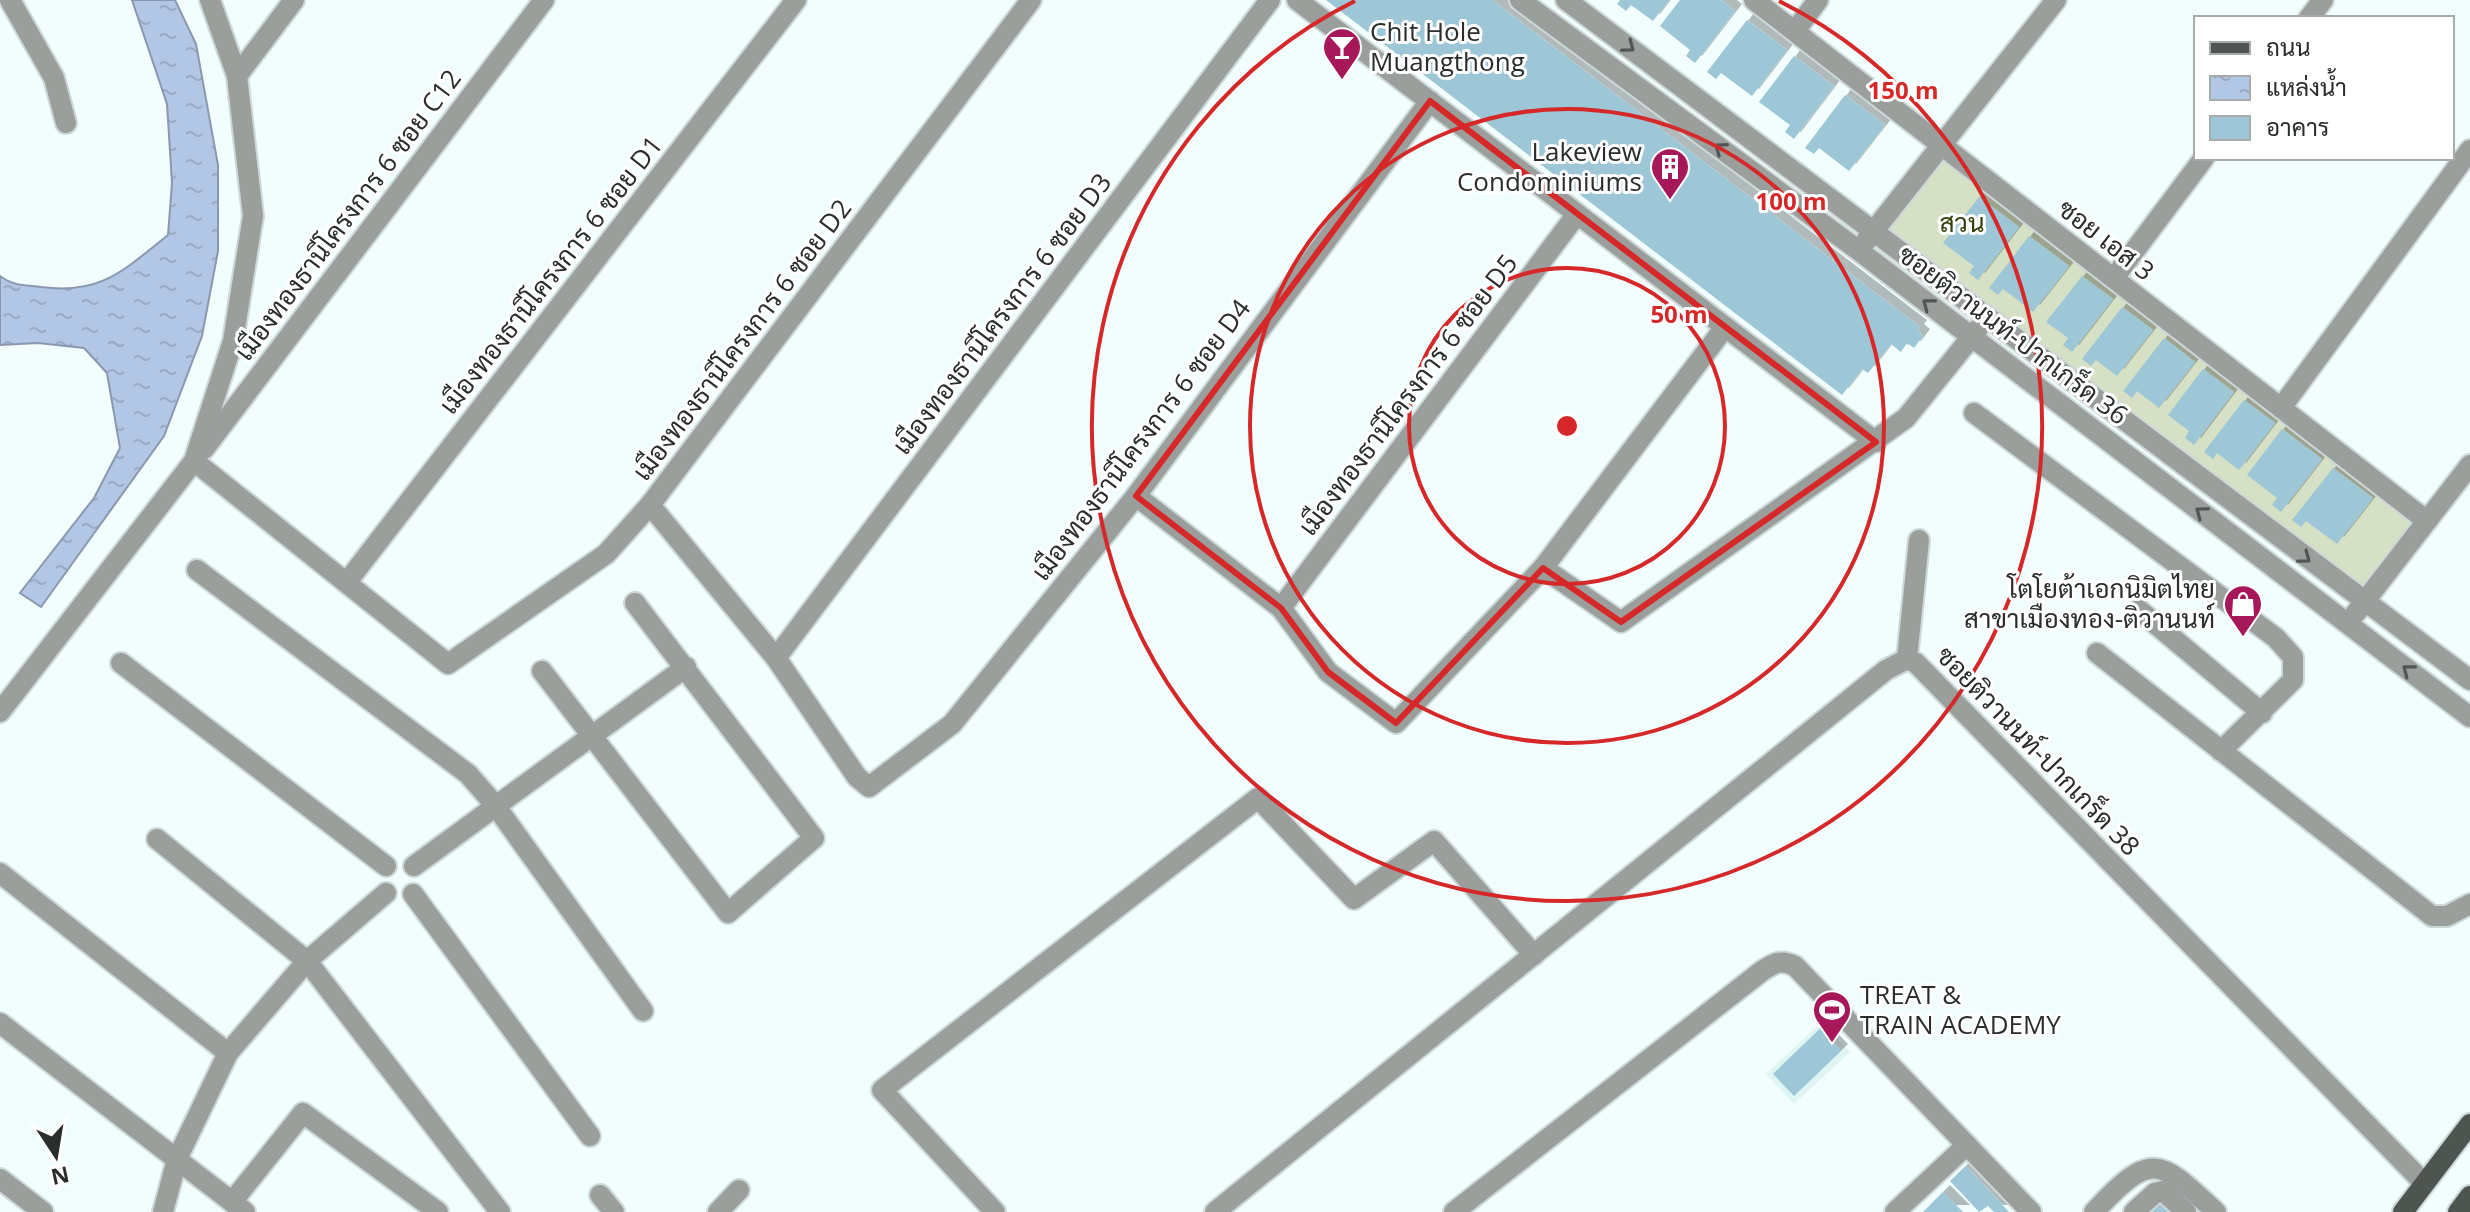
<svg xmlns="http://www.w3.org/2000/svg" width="2470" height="1212" viewBox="0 0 2470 1212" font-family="'Open Sans',Sarabun,sans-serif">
<defs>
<pattern id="water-ripples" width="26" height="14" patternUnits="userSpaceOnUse" patternTransform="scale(2)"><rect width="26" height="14" fill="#b2c6e5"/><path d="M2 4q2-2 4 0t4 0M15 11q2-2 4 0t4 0" fill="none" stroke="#99aac5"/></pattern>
<filter id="shadow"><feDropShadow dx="7" dy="-7" stdDeviation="0" flood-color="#0004"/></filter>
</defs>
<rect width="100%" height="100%" fill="#f1fefd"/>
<!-- built -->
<polygon fill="#def5f3" points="1822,1022 1850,1052 1794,1104 1766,1074"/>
<!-- garden -->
<polygon fill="#d5e0c5" points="1942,146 2427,521 2369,591 1883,224"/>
<!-- water -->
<path fill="url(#water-ripples)" stroke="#8998ae" stroke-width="2" d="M132,0H175L196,44L218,165V251L202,336L164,436L41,607L20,593L94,498L120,448L107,373L84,348L38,343L0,345V276C13,286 25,285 41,287C101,295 124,270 168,235L172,183L167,104Z"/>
<!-- building -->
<g fill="#9dc6d7" filter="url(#shadow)">
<polygon points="1326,0 1492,0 1920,327 1917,331 1923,336 1914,348 1907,343 1901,352 1891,344 1868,373 1862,369 1842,395"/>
<polygon points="1620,0 1669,0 1653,21 1631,5 1626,11 1617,4"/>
<polygon points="1680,0 1721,0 1735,11 1695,63 1686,56 1690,50 1660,26"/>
<polygon points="1747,20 1787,50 1752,96 1721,73 1716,79 1707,72"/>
<polygon points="1794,56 1834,86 1794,139 1785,132 1790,125 1759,102"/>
<polygon points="1845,95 1885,125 1849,171 1819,148 1814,154 1805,148"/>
<polygon points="1979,197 2019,227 1978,280 1969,273 1974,266 1943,243"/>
<polygon points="2029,236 2069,266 2033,312 2003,289 1998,295 1989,288"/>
<polygon points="2082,276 2113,299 2072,352 2063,345 2068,338 2046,322"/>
<polygon points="2122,307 2153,330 2117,376 2096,360 2091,366 2082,359"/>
<polygon points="2164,338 2195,362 2159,408 2137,391 2132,398 2123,391"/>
<polygon points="2203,369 2234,392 2194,445 2185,438 2189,431 2168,415"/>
<polygon points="2244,400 2275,423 2239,470 2217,453 2213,459 2204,452"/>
<polygon points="2282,429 2322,459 2281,512 2272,505 2277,498 2247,475"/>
<polygon points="2333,468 2373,498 2337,544 2306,521 2301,527 2292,520"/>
<polygon points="1820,1029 1841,1051 1794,1096 1773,1074"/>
<polygon points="1966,1166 2009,1212 1994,1212 1988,1206 1979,1212 1950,1181"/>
<polygon points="1943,1192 1963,1212 1923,1212"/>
<polygon points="2157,1200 2172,1212 2148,1212"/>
</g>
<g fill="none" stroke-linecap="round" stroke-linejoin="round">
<!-- minor casing -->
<g stroke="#cdd8d8" stroke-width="24">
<g id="minor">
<polyline points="10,0 54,78 66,123"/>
<polyline points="1297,0 1876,442"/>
<polyline points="1520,0 1858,250 2470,717"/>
<polyline points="1566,0 2470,680"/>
<polyline points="1754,0 2427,521"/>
<polyline points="2309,18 2323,0"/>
<polyline points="1795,31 1818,0"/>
<polyline points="237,76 294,0"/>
<polyline points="1866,241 2056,0"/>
<polyline points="2114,278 2204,158"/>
<polyline points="2281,408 2470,150"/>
<polyline points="1974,413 2276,638 2293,657 2293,680 2221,751"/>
<polyline points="204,449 544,0"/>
<polyline points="194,461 448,664 606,554 650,505 1031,0"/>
<polyline points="1136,496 1281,608 1328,672 1396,723 1543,568 1725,327"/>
<polyline points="650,505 776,658 857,777 869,787 952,724 1136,496 1430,101"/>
<polyline points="1543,568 1621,622 1906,418 1978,329"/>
<polyline points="197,570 468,774 495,805 643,1011"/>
<polyline points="347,582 796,0"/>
<polyline points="1281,608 1577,214"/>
<polyline points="2139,610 2262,713"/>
<polyline points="2355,614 2470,465"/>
<polyline points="2097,653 2432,916 2447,916 2470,904"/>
<polyline points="776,658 1270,0"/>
<polyline points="1907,659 1919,540"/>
<polyline points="121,663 386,866"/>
<polyline points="542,671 728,913 814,838 635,603"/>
<polyline points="0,712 194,461 233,341 253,216 237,76 210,0"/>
<polyline points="157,839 307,961 500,1212"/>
<polyline points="414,866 686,667"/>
<polyline points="0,873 228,1053"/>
<polyline points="413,894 590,1136"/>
<polyline points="0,1023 245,1212"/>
<polyline points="0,1179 43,1212"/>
<polyline points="600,1195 614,1212"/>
<polyline points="232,1202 303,1113 438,1212"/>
<polyline points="163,1212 177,1159 228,1053 307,961 386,893"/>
<polyline points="718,1212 739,1190"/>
<polyline points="995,1212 882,1090 1258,798 1354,899 1434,841 1534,955"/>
<polyline points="1215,1212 1886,670 1907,659 1916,663 2424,1183"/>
<path d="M1454,1212L1762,971C1774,963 1781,959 1795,966L2031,1212"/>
<polyline points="1895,1212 1967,1145"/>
<path d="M2094,1212C2152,1150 2158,1158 2216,1212"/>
<polyline points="2134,1212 2155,1193 2163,1191 2186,1212"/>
</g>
</g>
<!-- major casing -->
<g stroke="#cdd8d8" stroke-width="24">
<g id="major">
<polyline points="2403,1212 2470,1124"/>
<polyline points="2458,1212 2470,1196"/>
</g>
</g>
<!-- minor -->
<use href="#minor" stroke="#9b9f9c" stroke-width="20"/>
<!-- major -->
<use href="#major" stroke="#4e5551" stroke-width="20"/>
</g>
<!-- one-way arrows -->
<defs><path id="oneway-chevron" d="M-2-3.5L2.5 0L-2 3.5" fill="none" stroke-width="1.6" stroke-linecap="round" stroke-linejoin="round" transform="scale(2)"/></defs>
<g stroke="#515554">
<use href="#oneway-chevron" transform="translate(1629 47) rotate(37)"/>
<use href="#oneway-chevron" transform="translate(1720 148) rotate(-144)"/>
<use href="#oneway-chevron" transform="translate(1928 304) rotate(-142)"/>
<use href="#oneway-chevron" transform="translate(2201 512) rotate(-143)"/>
<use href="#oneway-chevron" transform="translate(2305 558) rotate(37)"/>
<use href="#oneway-chevron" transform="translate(2408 670) rotate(-142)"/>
</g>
<!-- marked area -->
<path fill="none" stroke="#d62828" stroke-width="6" stroke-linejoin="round" d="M1430,101L1876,442L1621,622L1543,568L1396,723L1328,672L1281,608L1136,496Z"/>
<!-- distance rings -->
<g fill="none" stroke="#d62828" stroke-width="4">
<circle cx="1567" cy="426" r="158"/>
<circle cx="1567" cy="426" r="317"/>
<path d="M1779 1A475 475 0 1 1 1355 1"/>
</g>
<!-- icons -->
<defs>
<g id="bar-pin" transform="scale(2)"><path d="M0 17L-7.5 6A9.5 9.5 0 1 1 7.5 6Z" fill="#a61859" stroke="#fff"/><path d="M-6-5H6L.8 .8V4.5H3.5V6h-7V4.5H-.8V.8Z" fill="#fff"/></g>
<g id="building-pin" transform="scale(2)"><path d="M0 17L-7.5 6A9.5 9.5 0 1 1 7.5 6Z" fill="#a61859" stroke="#fff"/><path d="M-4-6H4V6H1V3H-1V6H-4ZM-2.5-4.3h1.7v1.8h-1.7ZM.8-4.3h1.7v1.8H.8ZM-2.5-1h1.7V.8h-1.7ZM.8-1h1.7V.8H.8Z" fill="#fff"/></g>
<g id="shop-pin" transform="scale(2)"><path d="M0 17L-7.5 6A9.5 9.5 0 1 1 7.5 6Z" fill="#a61859" stroke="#fff"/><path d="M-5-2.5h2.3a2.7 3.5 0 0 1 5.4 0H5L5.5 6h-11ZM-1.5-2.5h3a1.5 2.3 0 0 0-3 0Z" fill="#fff"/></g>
<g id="stadium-pin" transform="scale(2)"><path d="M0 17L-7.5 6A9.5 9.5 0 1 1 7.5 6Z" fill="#a61859" stroke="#fff"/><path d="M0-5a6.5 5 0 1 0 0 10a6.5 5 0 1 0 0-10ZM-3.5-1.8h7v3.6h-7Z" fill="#fff"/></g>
</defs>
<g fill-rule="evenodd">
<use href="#bar-pin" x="1342" y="47"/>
<use href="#building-pin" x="1670" y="167"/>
<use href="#shop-pin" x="2243" y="604"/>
<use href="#stadium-pin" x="1832" y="1010"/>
</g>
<g text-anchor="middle" stroke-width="6" stroke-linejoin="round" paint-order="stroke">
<!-- poi labels -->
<g font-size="26" fill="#292d2d" stroke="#fff" text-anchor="start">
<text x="1370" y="41">Chit Hole<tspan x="1370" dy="30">Muangthong</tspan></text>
<text x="1642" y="161" text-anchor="end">Lakeview<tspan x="1642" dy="30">Condominiums</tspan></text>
<text x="2215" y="598" text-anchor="end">โตโยต้าเอกนิมิตไทย<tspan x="2215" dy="30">สาขาเมืองทอง-ติวานนท์</tspan></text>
<text x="1860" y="1004">TREAT &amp;<tspan x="1860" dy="30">TRAIN ACADEMY</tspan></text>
</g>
<!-- street labels -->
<g font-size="26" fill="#292d2d" stroke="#fff">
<text transform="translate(348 215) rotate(-53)" y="9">เมืองทองธานีโครงการ 6 ซอย C12</text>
<text transform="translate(2106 240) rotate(38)" y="9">ซอย เอส 3</text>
<text transform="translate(551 275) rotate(-52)" y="9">เมืองทองธานีโครงการ 6 ซอย D1</text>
<text transform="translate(1002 314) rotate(-53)" y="9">เมืองทองธานีโครงการ 6 ซอย D3</text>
<text transform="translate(2013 335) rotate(37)" y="9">ซอยติวานนท์-ปากเกร็ด 36</text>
<text transform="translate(742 340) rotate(-53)" y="9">เมืองทองธานีโครงการ 6 ซอย D2</text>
<text transform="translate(1408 395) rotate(-53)" y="9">เมืองทองธานีโครงการ 6 ซอย D5</text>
<text transform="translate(1141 440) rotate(-53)" y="9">เมืองทองธานีโครงการ 6 ซอย D4</text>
<text transform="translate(2038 751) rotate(46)" y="9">ซอยติวานนท์-ปากเกร็ด 38</text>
</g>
<!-- park labels -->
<g font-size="26" fill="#31410a" stroke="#fff">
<text x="1962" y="232">สวน</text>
</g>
</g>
<circle cx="1567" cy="426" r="12" fill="#d62828" stroke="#fff" stroke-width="4"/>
<g font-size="24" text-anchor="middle" font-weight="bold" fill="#d62828" stroke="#fff" stroke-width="6" stroke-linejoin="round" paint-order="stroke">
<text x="1903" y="99">150 m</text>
<text x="1791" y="210">100 m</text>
<text x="1679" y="323">50 m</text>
</g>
<!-- legend -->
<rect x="2194" y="16" width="260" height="144" fill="#ffffff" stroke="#a9abab" stroke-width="2"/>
<rect x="2210" y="42" width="40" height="12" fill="#4e5551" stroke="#a9abab" stroke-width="2"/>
<text x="2266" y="56" font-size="24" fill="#292d2d">ถนน</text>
<rect x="2210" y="76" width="40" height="24" fill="url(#water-ripples)" stroke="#a9abab" stroke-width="2"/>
<text x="2266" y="96" font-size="24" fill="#292d2d">แหล่งน้ำ</text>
<rect x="2210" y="116" width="40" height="24" fill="#9dc6d7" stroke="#a9abab" stroke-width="2"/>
<text x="2266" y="136" font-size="24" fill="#292d2d">อาคาร</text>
<!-- north arrow -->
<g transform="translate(56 1156) rotate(168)" stroke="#ffffff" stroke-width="6" paint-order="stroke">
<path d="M0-6L14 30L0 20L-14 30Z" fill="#292d2d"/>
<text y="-12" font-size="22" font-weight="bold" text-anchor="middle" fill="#292d2d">N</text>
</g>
</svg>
